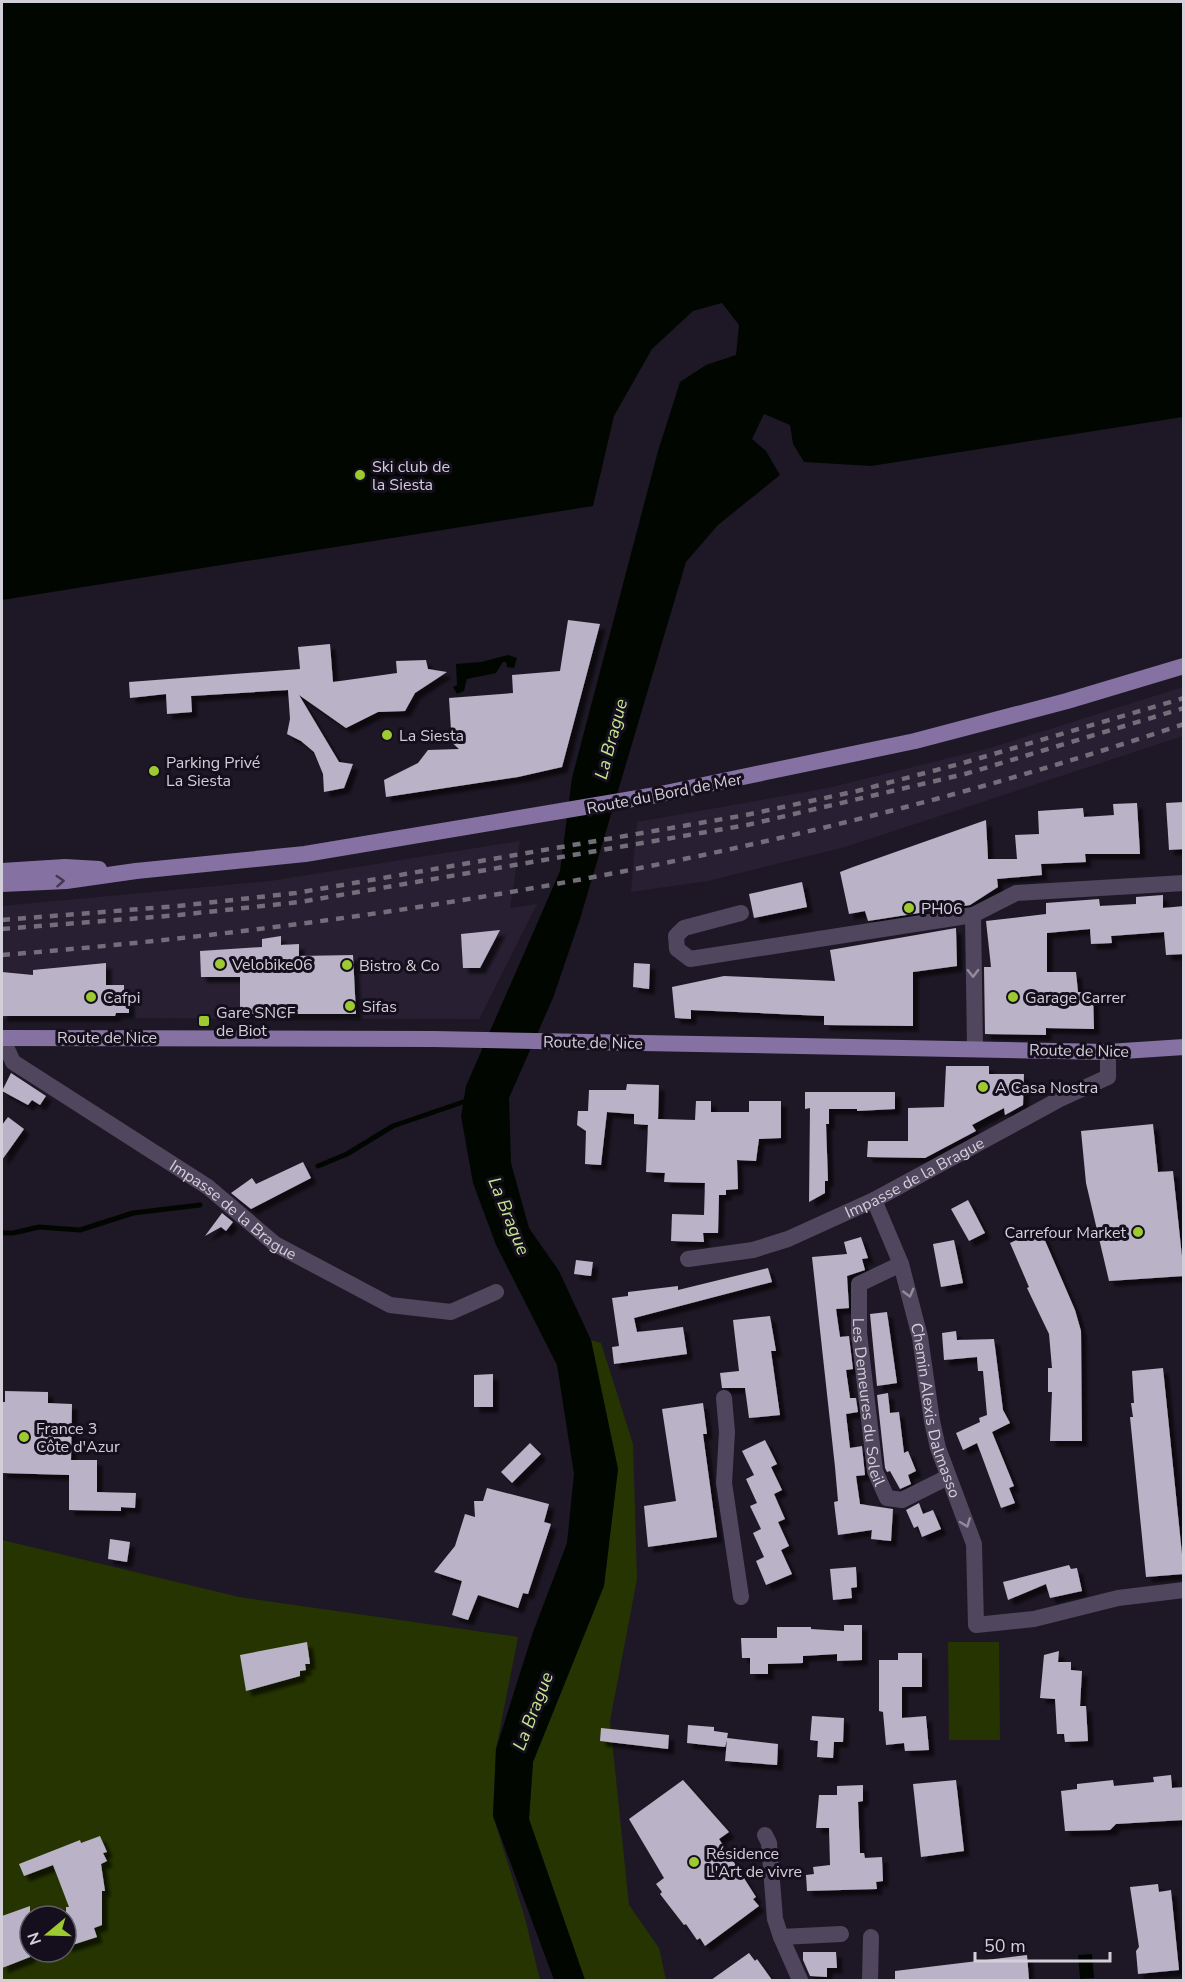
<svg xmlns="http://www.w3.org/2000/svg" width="1185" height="1982" viewBox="0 0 1185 1982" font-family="'Nunito Sans',sans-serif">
<defs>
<filter id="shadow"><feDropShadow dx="5.5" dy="5.5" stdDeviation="1.5" flood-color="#0009"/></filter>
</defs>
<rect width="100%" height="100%" fill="#1e1826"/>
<!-- built -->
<g fill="#281f32">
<polygon points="1183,687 1183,736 845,847 708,881 631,892 637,822 828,788 990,748"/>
<polygon points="520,841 510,908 537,904 479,1019 2,1018 2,906 270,881"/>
</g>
<!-- green -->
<g fill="#253400" fill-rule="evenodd">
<polygon points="591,1340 601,1343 633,1444 637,1579 610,1721 629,1905 659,1948 666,1980 585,1980 529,1819 533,1762 604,1585 618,1469"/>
<path d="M2,1540L239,1597L518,1637L496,1749L493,1816L525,1918L540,1980H2ZM30,1916H66V1952H30Z"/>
<polygon points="948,1642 999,1642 1000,1740 949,1740"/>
</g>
<!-- water -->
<g fill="#010700">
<polygon points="2,2 1183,2 1183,417 871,466 804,462 793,444 790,425 764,414 752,439 766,451 780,475 718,525 686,562 580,919 553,998 509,1098 511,1163 529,1228 559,1271 591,1340 618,1469 604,1586 533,1762 529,1819 585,1980 554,1980 493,1816 496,1749 533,1632 567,1543 574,1474 557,1365 496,1245 473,1183 461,1116 466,1086 560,871 572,778 658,451 680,382 706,365 736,355 739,325 722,303 693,311 652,349 614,416 593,506 2,600"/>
<polygon points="508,655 517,658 514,668 507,667 506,662 503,662 496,673 467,679 464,691 457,694 453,687 457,685 456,664 481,662"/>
<polygon points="1092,1954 1094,1978 1080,1979 1078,1955"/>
</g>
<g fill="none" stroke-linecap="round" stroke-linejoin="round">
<!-- stream -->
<g stroke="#010700" stroke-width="5">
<polyline points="318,1166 347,1154 393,1126 469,1100"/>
<polyline points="2,1233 13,1233 39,1227 80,1230 133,1213 200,1205"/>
</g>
</g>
<!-- building -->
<g fill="#bab2c6" filter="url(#shadow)">
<polygon points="568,620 600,624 562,767 518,777 386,797 384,780 418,763 428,750 459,749 445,736 451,730 449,698 513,693 512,675 560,671"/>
<polygon points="330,644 333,682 397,673 396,661 426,660 428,669 447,672 415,693 405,711 378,712 346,728 299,695 339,762 353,764 344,788 324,792 323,774 314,752 301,741 287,734 290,719 288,690 191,696 192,712 167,714 166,694 130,698 129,682 300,669 298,647"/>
<polygon points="1184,802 1184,849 1169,850 1166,803"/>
<polygon points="1137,803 1140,854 1085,854 1086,862 1041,864 1042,875 997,879 998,887 970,905 868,921 865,911 849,914 840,872 853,867 986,820 988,859 1017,859 1015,835 1039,834 1038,811 1083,808 1084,817 1114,815 1113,804"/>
<polygon points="802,882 807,907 754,918 749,894"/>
<polygon points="1163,895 1163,908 1184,906 1184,954 1166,955 1164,932 1111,936 1112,943 1091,944 1090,929 1047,933 1047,972 1076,972 1078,992 1093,992 1094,1029 1046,1028 1046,1035 985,1034 984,967 991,967 986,921 1046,914 1046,903 1099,899 1100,906 1136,904 1136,897"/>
<polygon points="956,928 957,966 913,972 913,1026 824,1025 824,1016 691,1010 691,1019 675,1018 672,987 724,976 835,981 830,950"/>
<polygon points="500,930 480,968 463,968 461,934"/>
<polygon points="281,936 281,945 299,944 299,956 353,955 356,1014 240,1014 240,977 201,977 200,951 262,947 262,939"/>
<polygon points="106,963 106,985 124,985 124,999 129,999 129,1013 116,1013 115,1016 2,1016 2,972 33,975 33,970"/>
<polygon points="634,963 650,964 649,989 633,987"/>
<polygon points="946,1066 989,1066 989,1074 1024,1074 1023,1105 1005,1115 1004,1108 972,1125 976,1131 925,1158 867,1157 868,1141 908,1141 908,1108 944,1107"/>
<polygon points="11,1073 46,1096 40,1105 32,1100 28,1105 2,1091"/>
<polygon points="627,1084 659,1085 658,1119 695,1120 696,1101 711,1101 711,1112 749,1112 749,1101 781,1101 781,1138 759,1139 756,1161 737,1160 738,1189 726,1190 726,1195 719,1195 718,1233 703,1233 704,1242 671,1241 672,1214 704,1215 705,1183 664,1182 665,1173 646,1172 648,1125 634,1124 634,1114 607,1112 601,1165 585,1164 586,1131 577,1125 578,1111 588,1111 589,1090 626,1090"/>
<polygon points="805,1092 895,1092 895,1109 857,1111 857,1109 829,1109 829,1124 826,1124 828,1181 825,1181 825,1193 809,1202 810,1108 805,1109"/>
<polygon points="8,1117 24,1129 2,1160 2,1125"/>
<polygon points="1153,1124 1158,1172 1173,1171 1184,1276 1109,1281 1086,1183 1081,1131"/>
<polygon points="303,1162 311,1178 251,1209 231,1193 252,1178 256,1184"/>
<polygon points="968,1200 985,1233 969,1241 951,1209"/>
<polygon points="222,1213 233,1222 226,1231 221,1227 205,1236"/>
<polygon points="1040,1229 1075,1310 1081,1331 1082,1441 1050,1441 1052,1392 1048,1392 1048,1368 1052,1368 1049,1334 1027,1288 1029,1287 1010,1243"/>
<polygon points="861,1237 868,1258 862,1259 865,1270 847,1276 849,1308 836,1309 840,1337 849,1336 853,1369 846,1370 850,1398 856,1398 858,1412 846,1414 850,1448 862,1446 865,1475 856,1476 860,1504 893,1509 891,1541 871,1539 872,1530 838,1535 834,1502 838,1501 835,1467 812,1257 847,1254 844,1242"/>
<polygon points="954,1240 963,1283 941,1287 933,1244"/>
<polygon points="576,1260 593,1262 591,1276 574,1274"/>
<polygon points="768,1268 772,1282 634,1318 637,1332 683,1327 687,1354 614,1364 612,1347 619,1346 612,1298 628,1296 628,1292 678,1286 678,1290"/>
<polygon points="887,1312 897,1383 877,1386 870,1314"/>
<polygon points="770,1316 776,1351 771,1351 780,1415 749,1418 745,1388 722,1388 720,1373 739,1371 733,1320"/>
<polygon points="956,1331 957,1340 994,1339 1003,1410 1010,1423 992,1432 1014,1486 1009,1488 1015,1503 1001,1508 977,1443 963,1450 956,1433 980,1422 979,1418 987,1415 983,1371 978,1371 977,1357 944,1360 942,1333"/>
<polygon points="1163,1368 1184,1574 1146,1577 1130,1417 1133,1417 1131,1403 1134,1403 1132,1371"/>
<polygon points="493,1374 493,1407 474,1407 474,1375"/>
<polygon points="5,1391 48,1392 48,1403 72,1404 71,1460 97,1460 97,1492 136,1493 135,1508 121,1507 121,1511 69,1510 69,1475 2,1473 2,1402 5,1402"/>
<polygon points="888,1393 890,1413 899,1412 904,1453 908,1451 916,1471 908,1475 911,1484 900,1489 890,1471 887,1472 885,1468 877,1395"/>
<polygon points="703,1403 707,1434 703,1434 717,1537 648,1547 644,1506 676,1501 662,1409"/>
<polygon points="765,1440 777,1464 771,1467 782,1490 774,1494 785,1519 778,1522 789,1546 781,1550 792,1574 766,1585 756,1561 764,1557 753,1533 761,1529 750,1506 757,1503 746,1479 754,1475 742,1451"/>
<polygon points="530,1443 541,1454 512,1483 501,1472"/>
<polygon points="487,1488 549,1504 544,1522 551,1524 528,1594 523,1593 518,1608 478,1595 468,1620 452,1615 462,1581 434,1572 455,1546 465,1514 475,1517 474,1501 483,1501"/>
<polygon points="919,1503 923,1514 933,1510 941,1529 922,1537 918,1526 914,1528 906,1510"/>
<polygon points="110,1539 130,1542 127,1562 108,1559"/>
<polygon points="1069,1565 1071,1569 1077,1568 1082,1591 1050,1598 1046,1584 1008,1600 1003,1582"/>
<polygon points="856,1567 857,1587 851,1588 852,1598 833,1600 830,1569"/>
<polygon points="844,1625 862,1625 862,1660 837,1661 837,1654 803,1656 803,1663 768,1664 768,1674 750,1674 750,1658 742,1658 741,1638 777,1638 777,1627 811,1627 811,1629 844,1631"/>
<polygon points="307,1642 310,1664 305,1664 306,1670 300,1671 300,1676 246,1691 240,1655"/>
<polygon points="1059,1651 1058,1662 1071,1662 1071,1670 1082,1671 1080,1706 1086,1706 1088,1741 1065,1742 1064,1734 1057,1734 1055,1699 1040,1698 1044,1655"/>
<polygon points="898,1653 922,1653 922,1687 902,1687 902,1718 926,1716 929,1750 905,1751 904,1743 886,1745 883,1712 879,1711 879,1660 898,1660"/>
<polygon points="812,1716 844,1718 843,1742 834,1742 833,1758 817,1757 818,1741 810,1740"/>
<polygon points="688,1725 714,1727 714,1731 728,1733 727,1738 778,1744 777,1765 725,1761 727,1740 725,1747 687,1743"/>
<polygon points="601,1728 669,1735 668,1749 600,1741"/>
<polygon points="1171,1775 1172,1788 1184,1787 1184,1820 1116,1824 1110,1830 1065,1831 1061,1791 1077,1789 1077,1784 1113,1780 1114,1786 1154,1782 1153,1777"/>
<polygon points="683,1780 729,1832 719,1839 756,1897 753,1899 759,1906 705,1946 700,1938 697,1940 686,1924 684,1925 660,1894 662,1892 656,1884 664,1878 629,1819"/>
<polygon points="956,1780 964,1851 921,1857 913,1784"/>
<polygon points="863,1785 863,1801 858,1802 860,1853 864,1853 865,1858 882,1857 883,1881 876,1882 877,1889 807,1891 806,1875 814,1874 813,1867 830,1865 829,1828 816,1828 819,1795 837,1795 837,1786"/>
<polygon points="100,1836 107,1852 103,1853 107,1861 101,1864 105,1891 102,1891 102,1925 94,1928 97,1937 66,1947 66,1907 69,1907 53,1865 24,1876 19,1864 80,1840 81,1843"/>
<polygon points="1158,1884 1159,1892 1171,1890 1179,1970 1138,1974 1136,1951 1139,1947 1130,1887"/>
<polygon points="30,1906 30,1957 2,1968 2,1916"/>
<polygon points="803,1952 836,1952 837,1968 827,1968 827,1977 810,1976 803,1960"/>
<polygon points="749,1953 755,1961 757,1959 772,1980 711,1980"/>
<polygon points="1027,1955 1029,1980 895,1980 895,1971"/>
</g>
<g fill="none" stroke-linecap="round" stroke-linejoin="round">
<!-- minor -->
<g stroke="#50475e" stroke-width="16">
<polyline points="741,913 684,928 676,936 677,949 690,959 973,915 1016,893 1184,883"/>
<polyline points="973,915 975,1048"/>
<path id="s1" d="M2,1038L13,1062L208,1187L275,1244L390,1305L451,1312L496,1292"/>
<path id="s2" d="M874,1200L901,1264L920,1337L932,1421L938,1448L974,1544L976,1625L1034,1619L1118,1598L1184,1590"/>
<path id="s3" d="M688,1259L753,1250L788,1239L874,1200L1060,1099L1108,1077V1052"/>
<path id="s4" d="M901,1264L859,1284V1333L875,1471L887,1498L902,1500L948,1477"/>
<polyline points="724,1398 727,1432 724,1483 741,1597"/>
<polyline points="765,1835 769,1843 775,1919 781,1937"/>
<polyline points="800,1980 781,1937 841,1934"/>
<polyline points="870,1980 871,1937"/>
</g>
<!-- primary -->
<g stroke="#8672a2" stroke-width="16">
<polyline points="2,871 65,867 99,869"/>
<polyline points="2,884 66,881 136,871 305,854 656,795 915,741 1067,701 1184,666"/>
<polyline points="2,1038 434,1039 1108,1052 1184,1047"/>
</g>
<!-- rail -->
<g stroke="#736e7a" stroke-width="4.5" stroke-dasharray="8 8" stroke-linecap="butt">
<polyline points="2,920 178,906 296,893 746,815 857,791 963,763 1184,698"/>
<polyline points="2,929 179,915 300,902 747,825 965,774 1184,708"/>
<path d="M2,955C403,923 801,853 1184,724"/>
</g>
</g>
<!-- one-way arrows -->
<defs><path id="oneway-chevron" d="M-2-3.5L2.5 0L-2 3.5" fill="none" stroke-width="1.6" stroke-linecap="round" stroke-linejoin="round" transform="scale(1.5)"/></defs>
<use stroke="#423752" href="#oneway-chevron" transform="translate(60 881) rotate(-4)"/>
<g stroke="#928b9c">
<use href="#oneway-chevron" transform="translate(973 973) rotate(89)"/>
<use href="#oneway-chevron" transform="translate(909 1293) rotate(75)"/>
<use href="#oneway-chevron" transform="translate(966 1523) rotate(69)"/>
</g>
<!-- markers -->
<g fill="#9dca30" stroke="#150f1d" stroke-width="2">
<circle cx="360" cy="475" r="6"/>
<circle cx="387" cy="735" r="6"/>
<circle cx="154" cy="771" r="6"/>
<circle cx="909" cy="908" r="6"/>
<circle cx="220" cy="964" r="6"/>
<circle cx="347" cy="965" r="6"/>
<circle cx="91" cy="997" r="6"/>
<circle cx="1013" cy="997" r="6"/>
<circle cx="350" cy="1006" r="6"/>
<rect x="198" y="1015" width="12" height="12" rx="3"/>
<circle cx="983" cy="1087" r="6"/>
<circle cx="1138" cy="1232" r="6"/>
<circle cx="24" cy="1437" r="6"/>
<circle cx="694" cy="1862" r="6"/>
</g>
<g text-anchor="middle" stroke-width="6" stroke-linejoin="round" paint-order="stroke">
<!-- poi labels -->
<g font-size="16" fill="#d3cfd9" stroke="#150f1d" text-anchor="start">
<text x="372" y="472">Ski club de<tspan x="372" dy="18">la Siesta</tspan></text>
<text x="399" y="741">La Siesta</text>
<text x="166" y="768">Parking Privé<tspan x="166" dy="18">La Siesta</tspan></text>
<text x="921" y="914">PH06</text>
<text x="232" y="970">Velobike06</text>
<text x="359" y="971">Bistro &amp; Co</text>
<text x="103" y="1003">Cafpi</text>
<text x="1025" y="1003">Garage Carrer</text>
<text x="362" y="1012">Sifas</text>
<text x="216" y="1018">Gare SNCF<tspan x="216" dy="18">de Biot</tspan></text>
<text x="995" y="1093">A Casa Nostra</text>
<text x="1126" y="1238" text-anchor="end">Carrefour Market</text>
<text x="36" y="1434">France 3<tspan x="36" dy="18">Côte d'Azur</tspan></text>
<text x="706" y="1859">Résidence<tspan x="706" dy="18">L'Art de vivre</tspan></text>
</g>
<!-- street labels -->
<g font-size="16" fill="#d3cfd9" stroke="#150f1d">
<text transform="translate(664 793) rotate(-11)" y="6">Route du Bord de Mer</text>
<text x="107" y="1043">Route de Nice</text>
<text transform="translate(593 1042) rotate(1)" y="6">Route de Nice</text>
<text transform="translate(1079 1050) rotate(1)" y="6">Route de Nice</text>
<text dy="6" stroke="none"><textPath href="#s3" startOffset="243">Impasse de la Brague</textPath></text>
<text dy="6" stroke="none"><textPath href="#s1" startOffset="292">Impasse de la Brague</textPath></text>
<text dy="6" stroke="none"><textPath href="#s4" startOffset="165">Les Demeures du Soleil</textPath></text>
<text dy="6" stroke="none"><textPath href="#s2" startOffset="220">Chemin Alexis Dalmasso</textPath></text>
</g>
<!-- water labels -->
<g font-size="18" font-style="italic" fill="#c5e68e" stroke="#150f1d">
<text transform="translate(611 739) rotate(-75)" y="6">La Brague</text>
<text transform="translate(509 1216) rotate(68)" y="6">La Brague</text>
<text transform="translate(533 1711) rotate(-69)" y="6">La Brague</text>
</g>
</g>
<!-- border -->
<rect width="1185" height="1982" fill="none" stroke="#d3cfd9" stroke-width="6"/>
<!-- north arrow -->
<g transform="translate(48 1934) rotate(251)"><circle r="28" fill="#150f1d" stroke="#615c68" stroke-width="1.5"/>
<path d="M0-4.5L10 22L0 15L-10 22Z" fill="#9dca30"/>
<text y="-9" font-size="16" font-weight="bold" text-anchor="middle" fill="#d3cfd9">N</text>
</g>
<!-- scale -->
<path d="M975 1952v9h135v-9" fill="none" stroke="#d3cfd9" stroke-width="3"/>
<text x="984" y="1952" font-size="18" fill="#d3cfd9" stroke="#150f1d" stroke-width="4.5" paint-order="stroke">50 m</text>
</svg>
